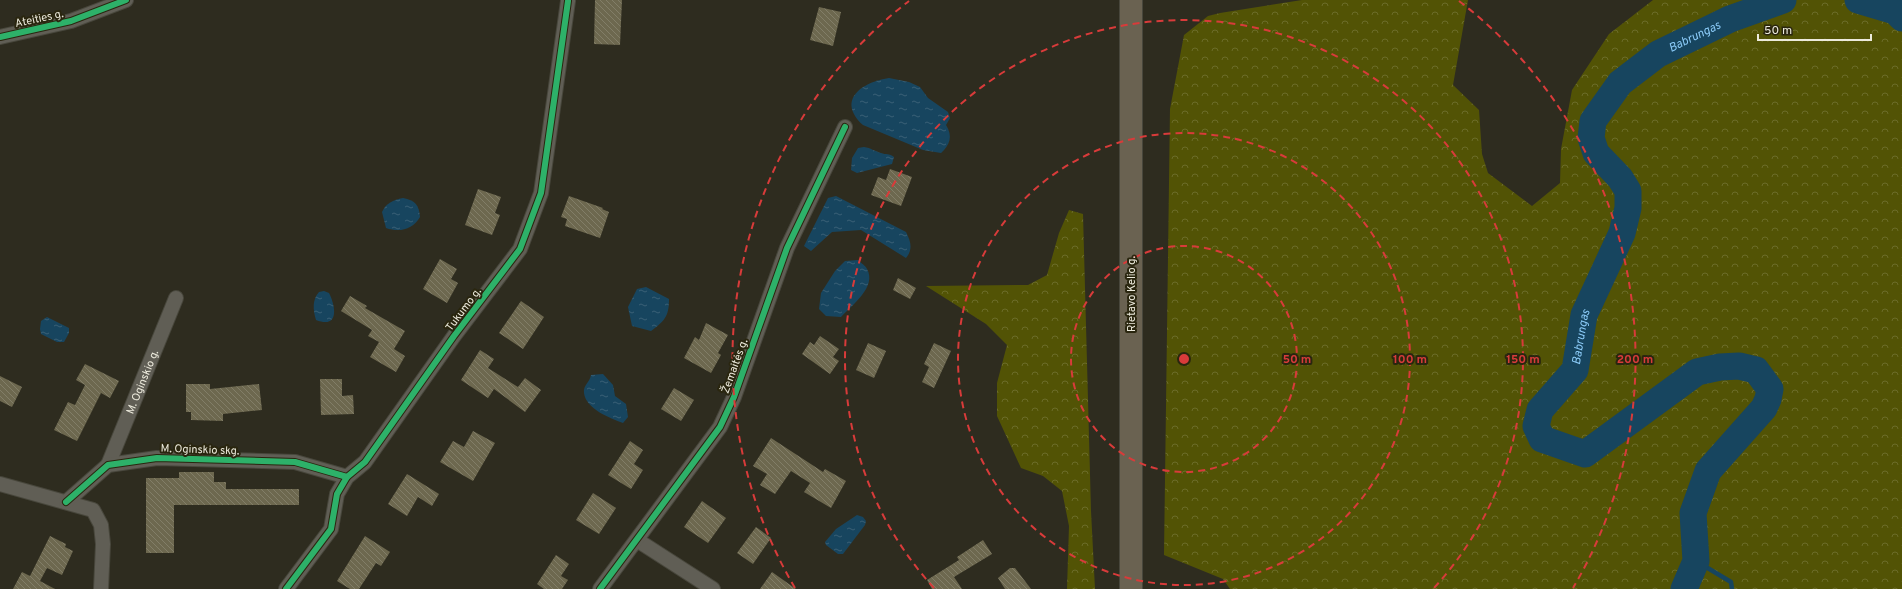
<svg xmlns="http://www.w3.org/2000/svg" width="1902" height="589" viewBox="0 0 1902 589" font-family="Overpass,sans-serif">
<defs>
<pattern id="forest-crowns" width="20" height="18" patternUnits="userSpaceOnUse"><rect width="20" height="18" fill="#525305"/><path d="M2 6a3 3 0 1 1 6 0M12 15a3 3 0 1 1 6 0" fill="none" stroke="#6b6c29"/></pattern>
<pattern id="water-ripples" width="26" height="14" patternUnits="userSpaceOnUse"><rect width="26" height="14" fill="#17455f"/><path d="M2 4q2-2 4 0t4 0M15 11q2-2 4 0t4 0" fill="none" stroke="#396075"/></pattern>
<pattern id="building-back-hatch" width="6" height="6" patternUnits="userSpaceOnUse"><rect width="6" height="6" fill="#6d684f"/><path d="M-1 5l2 2M0 0l6 6M5-1l2 2" fill="none" stroke="#827e68"/></pattern>
</defs>
<rect width="100%" height="100%" fill="#2e2c1f"/>
<!-- forest -->
<g fill="url(#forest-crowns)">
<polygon points="1302,0 1468,0 1453,85 1479,110 1482,154 1488,173 1532,206 1560,183 1561,149 1572,90 1609,34 1653,0 1902,0 1902,589 1230,589 1223,579 1164,555 1170,109 1184,35 1208,16 1220,13"/>
<polygon points="1069,210 1083,214 1091,511 1095,589 1067,589 1069,526 1062,491 1043,476 1021,468 997,416 997,383 1007,345 986,324 926,286 1028,285 1047,275 1059,233"/>
</g>
<!-- water -->
<g fill="url(#water-ripples)">
<path d="M889,78L909,82L920,87L928,98L948,112L950,118L946,125C953,136 950,145 941,153L923,150L863,125C836,100 862,82 889,78Z"/>
<path d="M864,147C871,148 874,151 881,153C886,155 889,153 894,157L892,164L857,173L851,170L852,158L858,148Z"/>
<path d="M836,196L906,232C911,242 913,249 906,258L861,230L832,232L811,251L804,246L828,198Z"/>
<path d="M403,198C415,200 419,205 420,217C413,229 400,233 386,228L382,212C386,203 393,200 403,198Z"/>
<path d="M858,260C861,263 866,266 867,269C877,287 852,305 841,317L826,316L819,309L821,293L835,271L845,261Z"/>
<path d="M646,287L669,299C669,317 664,321 651,331L632,326L628,307L637,289Z"/>
<path d="M324,291L329,293C336,307 339,329 316,320C313,310 312,300 319,292Z"/>
<polygon points="47,317 69,328 69,333 64,342 57,342 41,334 40,329 41,321"/>
<path d="M603,374L613,385L615,396L626,404L628,417L623,423C610,418 586,409 584,393C583,385 590,382 591,375Z"/>
<polygon points="857,515 863,517 866,521 865,525 843,554 838,554 826,545 825,542 836,529"/>
</g>
<g fill="none" stroke-linecap="round" stroke-linejoin="round">
<!-- stream -->
<polyline stroke="#17455f" stroke-width="4.5" points="1696,561 1731,582 1732,589"/>
<!-- river -->
<g stroke="#17455f" stroke-width="27">
<polyline points="1858,0 1895,11 1902,18"/>
<path id="s1" d="M1684,589L1696,561L1693,513L1708,471L1764,408L1768,399L1770,389L1756,370L1739,366L1720,367L1697,372L1585,454L1542,439L1536,426L1540,410L1575,370L1584,315L1622,233L1628,208V191L1620,178L1596,153L1591,138L1593,121L1620,83L1658,54L1730,19L1783,0"/>
</g>
</g>
<!-- building -->
<g fill="url(#building-back-hatch)">
<polygon points="595,0 622,0 620,45 594,44"/>
<polygon points="819,7 841,12 833,46 810,40"/>
<polygon points="890,169 912,177 901,206 871,195 878,177 886,180"/>
<polygon points="478,189 501,197 495,213 500,215 492,235 465,225"/>
<polygon points="569,196 603,208 602,209 609,212 600,238 565,226 567,219 561,217"/>
<polygon points="440,259 457,269 451,279 458,283 447,303 423,289"/>
<polygon points="898,278 916,288 910,299 893,290"/>
<polygon points="350,296 367,306 365,308 405,331 394,349 405,356 396,372 370,357 379,342 368,336 372,330 341,311"/>
<polygon points="521,301 544,317 523,349 499,333"/>
<polygon points="706,323 728,335 718,353 721,355 711,373 684,358 695,337 699,340"/>
<polygon points="820,336 839,349 833,357 839,361 830,374 802,354 810,342 814,345"/>
<polygon points="868,343 886,351 874,378 856,370"/>
<polygon points="934,343 951,351 934,388 922,382 929,367 924,364"/>
<polygon points="480,350 494,359 488,368 518,387 525,378 541,390 525,412 494,389 488,398 461,380"/>
<polygon points="85,364 119,381 110,398 101,393 77,441 54,430 68,402 75,405 85,385 76,380"/>
<polygon points="0,376 22,387 12,407 0,401"/>
<polygon points="320,379 342,379 342,396 353,395 354,414 321,415"/>
<polygon points="186,384 210,384 210,389 259,384 262,410 223,414 223,421 191,420 191,412 186,412"/>
<polygon points="674,388 694,400 681,421 661,409"/>
<polygon points="473,431 495,443 473,481 440,462 453,441 464,447"/>
<polygon points="771,438 823,472 825,469 846,481 831,508 804,492 810,483 791,471 775,494 760,485 767,474 753,466"/>
<polygon points="630,441 643,450 634,464 643,470 631,489 608,475"/>
<polygon points="179,472 214,472 214,482 226,482 226,489 299,489 299,505 174,505 174,553 146,553 146,478 179,478"/>
<polygon points="407,474 439,494 432,506 418,497 407,516 388,504"/>
<polygon points="593,493 616,508 599,534 576,520"/>
<polygon points="702,501 726,518 708,543 684,527"/>
<polygon points="756,527 771,538 753,564 737,553"/>
<polygon points="50,536 66,544 65,547 73,551 62,575 47,568 40,581 55,589 13,589 22,572 30,576"/>
<polygon points="365,536 390,552 381,566 376,563 359,589 350,589 337,581"/>
<polygon points="983,540 992,554 954,577 962,589 932,589 927,580 959,560 957,557"/>
<polygon points="556,555 569,564 561,576 568,580 562,589 544,589 537,584"/>
<polygon points="1010,568 1015,568 1031,589 1005,589 998,578"/>
<polygon points="772,572 796,589 760,589"/>
</g>
<g fill="none" stroke-linecap="round" stroke-linejoin="round">
<!-- street casing -->
<g stroke="#48473c" stroke-width="16">
<g id="street">
<polyline points="0,37 71,21 126,0"/>
<path id="s2" d="M108,465L176,298"/>
<polyline points="0,484 93,510 101,525 103,544 101,589"/>
<polyline points="66,502 108,465 157,458 295,462 347,477"/>
<polyline points="637,540 713,589"/>
<polyline points="286,589 331,529 337,494 347,477 365,462 454,336 520,249 541,193 568,1"/>
<polyline points="600,589 720,427 734,397 787,248 845,127"/>
</g>
</g>
<!-- primary casing -->
<g stroke="#48473c" stroke-width="24">
<polyline id="primary" points="1131,0 1131,589"/>
</g>
<!-- street -->
<use href="#street" stroke="#605e55" stroke-width="14"/>
<!-- primary -->
<use href="#primary" stroke="#6a6251" stroke-width="22"/>
<!-- cycleway casing -->
<g stroke="#2a260f" stroke-width="8">
<g id="cycleway">
<polyline points="0,37 71,21 126,0"/>
<polyline points="66,502 108,465 157,458 295,462 347,477"/>
<polyline points="286,589 331,529 337,494 347,477 365,462 454,336 520,249 541,193 568,1"/>
<polyline points="600,589 720,427 734,397 787,248 845,127"/>
</g>
</g>
<!-- cycleway -->
<use href="#cycleway" stroke="#2db169" stroke-width="6"/>
</g>
<!-- distance rings -->
<g fill="none" stroke="#d83b3a" stroke-width="2" stroke-dasharray="7 5">
<circle cx="1184" cy="359" r="113"/>
<circle cx="1184" cy="359" r="226"/>
<path d="M934 588A339 339 0 1 1 1434 588"/>
<path d="M795 588A451 451 0 0 1 909 1M1459 1A451 451 0 0 1 1573 588"/>
</g>
<g text-anchor="middle" stroke-width="4" stroke-linejoin="round" paint-order="stroke">
<!-- street labels -->
<g font-size="11" fill="#eceadc" stroke="#2a260f">
<text transform="translate(39 18) rotate(-12)" y="4">Ateities g.</text>
<text transform="translate(1131 294) rotate(-90)" y="4">Rietavo Kelio g.</text>
<text transform="translate(463 309) rotate(-53)" y="4">Tukumo g.</text>
<text transform="translate(734 366) rotate(-70)" y="4">Žemaitės g.</text>
<text dy="4" stroke="none"><textPath href="#s2" startOffset="90">M. Oginskio g.</textPath></text>
<text transform="translate(200 449) rotate(2)" y="4">M. Oginskio skg.</text>
</g>
<!-- water labels -->
<g font-size="12" font-style="italic" fill="#8cccf9" stroke="#2a260f">
<text dy="4" stroke="none"><textPath href="#s1" startOffset="986">Babrungas</textPath></text>
<text dy="4" stroke="none"><textPath href="#s1" startOffset="613">Babrungas</textPath></text>
</g>
</g>
<circle cx="1184" cy="359" r="6" fill="#d83b3a" stroke="#2a260f" stroke-width="2"/>
<g font-size="12" text-anchor="middle" font-weight="bold" fill="#d83b3a" stroke="#2a260f" stroke-width="4" stroke-linejoin="round" paint-order="stroke">
<text x="1297" y="363">50 m</text>
<text x="1410" y="363">100 m</text>
<text x="1523" y="363">150 m</text>
<text x="1635" y="363">200 m</text>
</g>
<!-- scale -->
<path d="M1758 34v6h113v-6" fill="none" stroke="#eceadc" stroke-width="2"/>
<text x="1764" y="34" font-size="12" fill="#eceadc" stroke="#2a260f" stroke-width="3" paint-order="stroke">50 m</text>
</svg>
